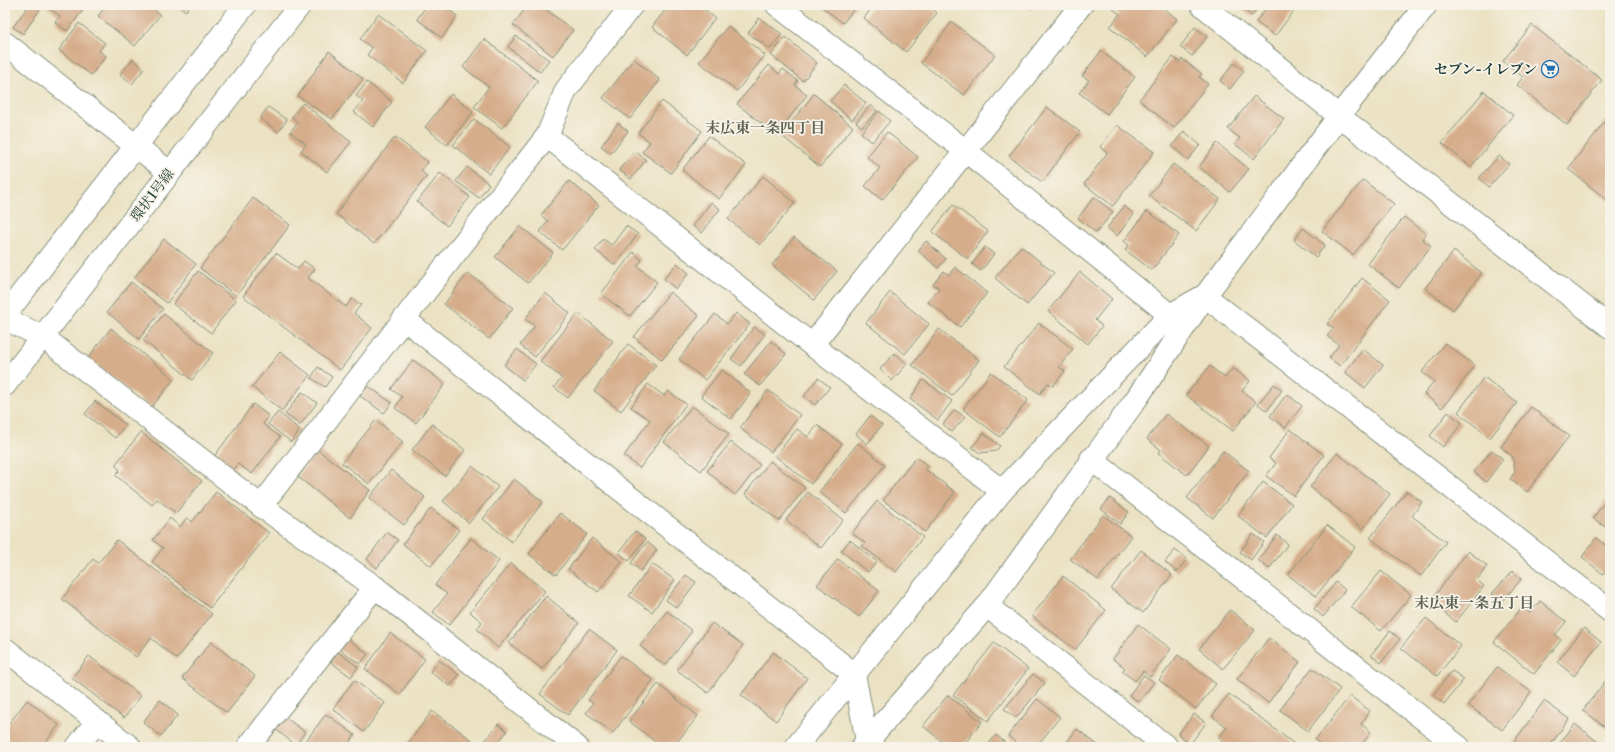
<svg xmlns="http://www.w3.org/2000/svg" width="1615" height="752" viewBox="0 0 1615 752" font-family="'Libre Caslon Text','Noto Serif JP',serif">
<rect width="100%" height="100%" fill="#f7f3e8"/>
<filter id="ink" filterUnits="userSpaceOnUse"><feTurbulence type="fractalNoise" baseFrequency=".025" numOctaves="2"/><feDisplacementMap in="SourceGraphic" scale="8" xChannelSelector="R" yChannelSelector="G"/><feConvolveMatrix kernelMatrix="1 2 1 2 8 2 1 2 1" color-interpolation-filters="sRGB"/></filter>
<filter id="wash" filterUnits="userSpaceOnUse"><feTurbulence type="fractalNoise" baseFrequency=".012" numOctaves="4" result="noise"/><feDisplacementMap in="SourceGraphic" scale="16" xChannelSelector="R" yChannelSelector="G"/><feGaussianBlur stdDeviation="0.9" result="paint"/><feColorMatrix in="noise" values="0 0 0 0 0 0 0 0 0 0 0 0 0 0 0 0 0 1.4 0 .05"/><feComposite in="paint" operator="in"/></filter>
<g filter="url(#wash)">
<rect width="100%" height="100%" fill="#ebe2c3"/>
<g id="blocks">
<!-- building -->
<g fill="#d6ad8b">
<polygon points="29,5 43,5 23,34 13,27"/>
<polygon points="48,5 87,5 67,31 55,22 60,16 47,7"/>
<polygon points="107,5 151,5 150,6 160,15 135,46 98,16"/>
<polygon points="177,5 190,5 186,11"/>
<polygon points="427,5 442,5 457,16 442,38 417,19"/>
<polygon points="528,5 540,5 573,30 553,56 513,25"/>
<polygon points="669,5 699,5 715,18 687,55 652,27"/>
<polygon points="824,5 857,5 843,23 822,7"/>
<polygon points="874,5 928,5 937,13 906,52 864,18"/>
<polygon points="1026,5 1034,5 1031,9"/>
<polygon points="1116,5 1160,5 1177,19 1147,57 1110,27 1120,14 1113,9"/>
<polygon points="1236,5 1260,5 1252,16"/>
<polygon points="1268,5 1286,5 1294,11 1275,36 1256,22"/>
<polygon points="378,14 427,51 403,83 367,55 372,48 360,39"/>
<polygon points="759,18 782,34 770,49 748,33"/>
<polygon points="952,22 995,55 964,95 921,63"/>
<polygon points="79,23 105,43 99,51 106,56 91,75 59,50"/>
<polygon points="1532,25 1602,80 1567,125 1517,85 1523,77 1503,61"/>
<polygon points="728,26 765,55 737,91 699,62"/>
<polygon points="1195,27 1207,37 1192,56 1180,47"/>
<polygon points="516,36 549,60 540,72 508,47"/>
<polygon points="785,37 817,63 803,81 771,55"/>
<polygon points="484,39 538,81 502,128 474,107 489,87 463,67"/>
<polygon points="329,51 363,79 332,119 298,96"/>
<polygon points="1101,51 1135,77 1107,114 1079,93 1089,80 1082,76"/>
<polygon points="1173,57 1180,62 1182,59 1202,74 1199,77 1208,84 1174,128 1139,100"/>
<polygon points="133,59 144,69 132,84 120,74"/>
<polygon points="634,59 660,80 630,119 603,98"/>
<polygon points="1234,63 1244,71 1230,89 1220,81"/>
<polygon points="769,65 779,74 783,69 798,81 795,85 807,95 776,135 737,104"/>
<polygon points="367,82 392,102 373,127 354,112 363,101 356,96"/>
<polygon points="844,85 866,103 852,120 830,101"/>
<polygon points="1484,91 1513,115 1471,167 1442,143"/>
<polygon points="451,94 473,112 447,145 425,127"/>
<polygon points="814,94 853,127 820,167 781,135"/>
<polygon points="1254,96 1284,119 1254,159 1235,144 1240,138 1228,129"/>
<polygon points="662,101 702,131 671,173 642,152 650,142 638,133"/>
<polygon points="303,103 351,142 327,172 301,151 306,144 290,132 298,122 292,117"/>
<polygon points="871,105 877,111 862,127 856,122"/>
<polygon points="268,107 287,120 278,132 260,118"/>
<polygon points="1047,107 1080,132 1042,182 1009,156"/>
<polygon points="879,111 890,121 872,142 861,133"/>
<polygon points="1610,115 1610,202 1568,169"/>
<polygon points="474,119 510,147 489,174 453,145"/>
<polygon points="618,123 628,131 611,153 601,146"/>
<polygon points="1117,125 1154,152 1113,206 1084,184 1107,153 1100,147"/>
<polygon points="1184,131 1200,145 1188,160 1172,146"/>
<polygon points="887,132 918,157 882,200 865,186 880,168 867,157"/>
<polygon points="709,136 746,165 719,199 682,170"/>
<polygon points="395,137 428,162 421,171 427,176 374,244 336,214"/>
<polygon points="1217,143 1249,169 1230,192 1199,167"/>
<polygon points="635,151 646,160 631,179 619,170"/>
<polygon points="1499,156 1509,164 1489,187 1479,178"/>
<polygon points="1173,164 1220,199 1196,231 1149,196"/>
<polygon points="467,167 489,184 479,198 456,181"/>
<polygon points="440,173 470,197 447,226 417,202"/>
<polygon points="763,176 795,203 760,245 728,219"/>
<polygon points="1363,180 1394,204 1353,255 1322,231"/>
<polygon points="569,181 599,205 562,250 540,232 548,221 541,215"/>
<polygon points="1094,197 1113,212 1096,233 1078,218"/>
<polygon points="253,198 290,225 236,296 200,268"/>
<polygon points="711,202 720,209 702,233 693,226"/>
<polygon points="953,205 988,231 968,259 932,232"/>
<polygon points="1124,206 1134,214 1117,236 1107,228"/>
<polygon points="1147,211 1179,235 1152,270 1125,250 1129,245 1124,241"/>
<polygon points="1404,217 1426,234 1422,239 1431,246 1399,288 1368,264"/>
<polygon points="520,226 553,253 528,283 495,257"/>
<polygon points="626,226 638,234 615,265 595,250 603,239 612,245"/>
<polygon points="1303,228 1325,245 1316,257 1294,240"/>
<polygon points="794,237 837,271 814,300 772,265"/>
<polygon points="164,239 196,264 167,303 134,278"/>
<polygon points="926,241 946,259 938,268 918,251"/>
<polygon points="1021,246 1054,273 1027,305 995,278"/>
<polygon points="985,247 994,254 981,271 972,264"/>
<polygon points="1454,251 1482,273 1453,310 1425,288"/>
<polygon points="633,252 642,260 637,266 657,282 630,316 601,294"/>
<polygon points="276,253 298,269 304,261 315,269 308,278 346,307 352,299 361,305 354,313 372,328 340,370 243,296"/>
<polygon points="677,263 689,273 676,289 664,279"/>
<polygon points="955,267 987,293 960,327 928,302 939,288 933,284 944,271 949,275"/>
<polygon points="198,271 236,300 211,333 173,304"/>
<polygon points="1080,272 1112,299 1095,320 1102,326 1088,344 1048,311"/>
<polygon points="468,273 513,308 489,339 444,304"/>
<polygon points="1362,278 1390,300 1340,366 1329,358 1339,345 1327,336 1334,328 1327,324"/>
<polygon points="131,282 163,309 139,339 107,312"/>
<polygon points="670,292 699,316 662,360 634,337"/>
<polygon points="890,292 929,324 905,354 866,323"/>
<polygon points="545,293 570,313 535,357 520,345 535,326 525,319"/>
<polygon points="578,313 613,341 568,398 554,387 562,378 540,361"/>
<polygon points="736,313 750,324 705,380 679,359 715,314 727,324"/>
<polygon points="164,314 213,353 192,380 143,340"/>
<polygon points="1039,323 1073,349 1059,367 1065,371 1053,386 1048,383 1040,394 1004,367"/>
<polygon points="754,327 765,334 741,366 731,359"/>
<polygon points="111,328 174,379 151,408 88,358"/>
<polygon points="939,329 979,360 952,396 912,365"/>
<polygon points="771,341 786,354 760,386 744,374"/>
<polygon points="1445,343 1475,366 1442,408 1424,394 1434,381 1422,372"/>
<polygon points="628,344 656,365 621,411 594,391"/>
<polygon points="517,349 536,364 523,380 504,365"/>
<polygon points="1363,349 1383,365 1365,388 1345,372"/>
<polygon points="280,352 310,375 282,411 252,387"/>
<polygon points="895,353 907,364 892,381 880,369"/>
<polygon points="413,360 445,384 416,423 395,408 402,397 391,389"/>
<polygon points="1210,366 1225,378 1233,368 1250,381 1242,391 1256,402 1233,431 1186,395"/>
<polygon points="318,367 332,377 325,387 311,378"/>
<polygon points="722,370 751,393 731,419 701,396"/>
<polygon points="991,372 1028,400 1000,437 963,409"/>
<polygon points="1484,377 1517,403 1490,438 1458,412"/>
<polygon points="818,378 830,387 815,405 804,396"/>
<polygon points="923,380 952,401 938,420 910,399"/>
<polygon points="648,384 664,396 668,391 686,404 640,468 624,456 650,420 631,407"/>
<polygon points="1274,384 1282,390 1267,411 1258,404"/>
<polygon points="368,386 392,403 384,413 360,396"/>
<polygon points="768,390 800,415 771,452 740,428"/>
<polygon points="302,392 317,403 300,425 285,414"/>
<polygon points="1287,394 1302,406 1285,428 1270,416"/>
<polygon points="95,401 126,425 115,438 85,414"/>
<polygon points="253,404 269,416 263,424 280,437 252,474 238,464 232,472 213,458"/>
<polygon points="692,406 729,434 701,471 664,442"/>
<polygon points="1531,407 1569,436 1527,492 1510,479 1515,472 1513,457 1501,447"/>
<polygon points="955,410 965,417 952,432 943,424"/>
<polygon points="278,412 300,430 291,442 268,424"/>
<polygon points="1448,412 1462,423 1443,447 1430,436"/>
<polygon points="1166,414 1209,446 1187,475 1158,453 1161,450 1147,439"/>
<polygon points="870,416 882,425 867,444 856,434"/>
<polygon points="376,420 403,442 369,484 342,463"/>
<polygon points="432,424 465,450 445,476 412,450"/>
<polygon points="817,425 842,444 811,484 775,456 797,429 808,437"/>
<polygon points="1290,429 1324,455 1294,496 1266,476 1276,463 1269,458"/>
<polygon points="141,432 202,481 176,513 157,499 152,505 115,475 120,470 115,465"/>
<polygon points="984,433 1000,446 996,451 980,453 972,447"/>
<polygon points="731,442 760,465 735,495 707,471"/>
<polygon points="858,443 885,465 846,513 819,492"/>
<polygon points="318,450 370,490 350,518 298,477"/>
<polygon points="1492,450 1503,459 1486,482 1474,472"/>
<polygon points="1223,451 1249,471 1213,518 1187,498"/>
<polygon points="1337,453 1390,494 1363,529 1310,487"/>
<polygon points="916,457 928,466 925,469 955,492 925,532 883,500"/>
<polygon points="770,461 805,488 779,521 745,494"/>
<polygon points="472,466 498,487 469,523 443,501"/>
<polygon points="391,470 425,497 404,525 369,498"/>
<polygon points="514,479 543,502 512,542 483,519"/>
<polygon points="1263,482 1292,504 1267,538 1238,516"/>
<polygon points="1407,491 1422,502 1412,516 1446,542 1421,576 1370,538"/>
<polygon points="216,492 269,533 210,608 152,562 163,548 153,540 170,518 180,527 187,517 192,522"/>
<polygon points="808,492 843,520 821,548 786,520"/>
<polygon points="1610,495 1610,531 1593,518"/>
<polygon points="1110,498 1129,512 1120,524 1101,509"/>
<polygon points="877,501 923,537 896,572 862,546 865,543 852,533"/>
<polygon points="431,508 459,530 431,566 403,544"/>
<polygon points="560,513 587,534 556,575 529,554"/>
<polygon points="1103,515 1131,536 1098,580 1070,559"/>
<polygon points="1327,525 1355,547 1316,596 1288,575"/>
<polygon points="635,531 645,539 629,561 619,553"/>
<polygon points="387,532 398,540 377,568 367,559"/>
<polygon points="1253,534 1264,542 1251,560 1240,552"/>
<polygon points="1277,535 1288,544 1269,569 1258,560"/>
<polygon points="471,538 499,561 449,625 433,612 447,594 435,585"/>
<polygon points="592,538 622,562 598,592 568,569"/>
<polygon points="1596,538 1605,545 1610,538 1610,565 1603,574 1582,557"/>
<polygon points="117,540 212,614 177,659 151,638 136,657 62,599 93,559 98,563"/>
<polygon points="850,540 877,562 868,572 841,551"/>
<polygon points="647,542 657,550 641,571 631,563"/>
<polygon points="1141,550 1172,575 1143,613 1111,589"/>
<polygon points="1175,550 1187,559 1177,572 1165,562"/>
<polygon points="1468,551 1487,566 1477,580 1484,586 1456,622 1430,602"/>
<polygon points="838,559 879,591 859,617 817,585"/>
<polygon points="511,563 545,591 498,648 477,629 482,622 470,612"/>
<polygon points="652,564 675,580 652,612 629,596"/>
<polygon points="1381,571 1411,595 1381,631 1351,607"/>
<polygon points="1512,571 1521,579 1502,602 1492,594"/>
<polygon points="686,575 696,582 677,608 666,600"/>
<polygon points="1063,576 1106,610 1075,650 1032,616"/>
<polygon points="1336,582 1345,590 1323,617 1314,609"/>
<polygon points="546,596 579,623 542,669 509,643"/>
<polygon points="1540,601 1566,622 1555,635 1561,640 1534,674 1494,642 1522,607 1530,613"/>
<polygon points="1230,610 1255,630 1223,669 1199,649"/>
<polygon points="667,611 692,631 665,666 640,646"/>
<polygon points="1426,618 1461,646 1437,676 1401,648"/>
<polygon points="712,623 743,645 708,693 677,670"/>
<polygon points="1138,624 1171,649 1150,677 1143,671 1135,681 1122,671 1125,668 1113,659"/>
<polygon points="1584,628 1601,642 1574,676 1557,662"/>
<polygon points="589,629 617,650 568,715 540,694"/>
<polygon points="1390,631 1400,639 1381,663 1371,655"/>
<polygon points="390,633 425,659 400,694 365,669"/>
<polygon points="347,638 368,654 360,664 339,649"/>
<polygon points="1269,638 1300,662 1268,703 1237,679"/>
<polygon points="211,642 255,676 227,713 182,678"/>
<polygon points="994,643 1028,669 988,721 953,695"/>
<polygon points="338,652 358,667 351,677 331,662"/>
<polygon points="773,652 807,678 776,721 741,695"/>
<polygon points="1178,655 1216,684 1196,709 1159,680"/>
<polygon points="89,656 141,696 124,718 72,678"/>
<polygon points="621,656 653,680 613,733 586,713 593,703 588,700"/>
<polygon points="439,660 459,675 450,686 430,672"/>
<polygon points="1497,667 1531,692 1502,730 1468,705"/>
<polygon points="1312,668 1340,689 1308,731 1280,710"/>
<polygon points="1452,671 1464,679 1444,704 1433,695"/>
<polygon points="1033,674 1045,683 1016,718 1004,709"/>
<polygon points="1144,675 1154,682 1139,702 1129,695"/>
<polygon points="1610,675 1610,731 1583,710"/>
<polygon points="354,680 385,703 364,732 333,709"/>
<polygon points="658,684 698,716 673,747 662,747 629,721"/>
<polygon points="1229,694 1293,743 1290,747 1230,747 1218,738 1227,727 1212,716"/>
<polygon points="948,695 982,722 962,747 949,747 923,726"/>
<polygon points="1350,696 1370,711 1361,724 1371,732 1360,747 1324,747 1315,740"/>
<polygon points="1037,699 1060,717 1036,747 1022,747 1008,736"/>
<polygon points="27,700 59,725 42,747 5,747 5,729"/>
<polygon points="160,700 178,715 161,736 143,722"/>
<polygon points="1544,701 1569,719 1549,747 1510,747"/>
<polygon points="432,711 472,740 466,747 410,747 407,745"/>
<polygon points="326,714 355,735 346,747 303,747 302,746"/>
<polygon points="1194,714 1206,723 1190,744 1178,734"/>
<polygon points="285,717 305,732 296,745 275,729"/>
<polygon points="498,724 507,731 495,747 480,747"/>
<polygon points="1575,724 1604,747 1557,747"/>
<polygon points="1077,729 1100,747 1063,747"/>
<polygon points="996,735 1008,745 1006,747 986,747"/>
</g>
</g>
</g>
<g filter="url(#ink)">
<use href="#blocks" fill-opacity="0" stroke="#85907c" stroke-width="1"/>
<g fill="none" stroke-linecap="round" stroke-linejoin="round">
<!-- minor casing -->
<g stroke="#85907c" stroke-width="24">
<g id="minor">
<polyline points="777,5 966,151 1170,315"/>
<polyline points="1202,5 1339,116 1610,327"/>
<polyline points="5,43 169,172"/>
<polyline points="547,136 812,345 1002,491"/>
<polyline points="1205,296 1610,611"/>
<polyline points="5,319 43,337 261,506 375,587 577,747"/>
<polyline points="404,319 854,674 867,741 874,747"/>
<polyline points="812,345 1081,5"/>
<polyline points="1091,459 1459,747"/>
<polyline points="261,506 404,319 547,136 566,90 632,5"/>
<polyline points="987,606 1167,747"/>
<polyline points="5,649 130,747"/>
<polyline points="77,747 97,721"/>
<polyline points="248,747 375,587"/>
<polyline points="796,747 1002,491 1170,315 1202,297"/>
<polyline points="862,747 987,606 1137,398 1205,296 1339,116 1426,5"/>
</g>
</g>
<!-- major casing -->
<g stroke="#85907c" stroke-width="24">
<g id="major">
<polyline points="5,315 245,5"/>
<polyline points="5,385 300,5"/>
</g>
</g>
<!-- minor -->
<use href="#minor" stroke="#fff" stroke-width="22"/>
<!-- major -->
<use href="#major" stroke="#fff" stroke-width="22"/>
</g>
</g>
<!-- icons -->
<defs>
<g id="supermarket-ring" transform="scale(0.9)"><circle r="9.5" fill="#f7f3e8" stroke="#1f6fb2" stroke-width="1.5"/><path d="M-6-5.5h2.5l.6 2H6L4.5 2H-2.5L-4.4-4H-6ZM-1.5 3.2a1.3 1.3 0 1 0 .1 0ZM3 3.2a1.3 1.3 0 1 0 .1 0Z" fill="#1f6fb2"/></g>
</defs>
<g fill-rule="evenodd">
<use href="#supermarket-ring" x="1550" y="69"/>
</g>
<g text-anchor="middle" stroke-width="3.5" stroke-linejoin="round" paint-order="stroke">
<!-- poi labels -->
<g font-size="14" font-weight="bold" fill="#1f3d34" stroke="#f7f3e8" text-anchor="end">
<text x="1537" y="74">セブン-イレブン</text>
</g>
<!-- street labels -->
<g font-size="14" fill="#1f3d34" stroke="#f7f3e8">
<text transform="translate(152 195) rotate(-53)" y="5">環状1号線</text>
</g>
<!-- neighbourhood labels -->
<g font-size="15" font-weight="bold" fill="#5f6452" stroke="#f7f3e8">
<text x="765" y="133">末広東一条四丁目</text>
<text x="1474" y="608">末広東一条五丁目</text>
</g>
</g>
<!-- margin -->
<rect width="1615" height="752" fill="none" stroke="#f7f3e8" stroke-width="20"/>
</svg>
